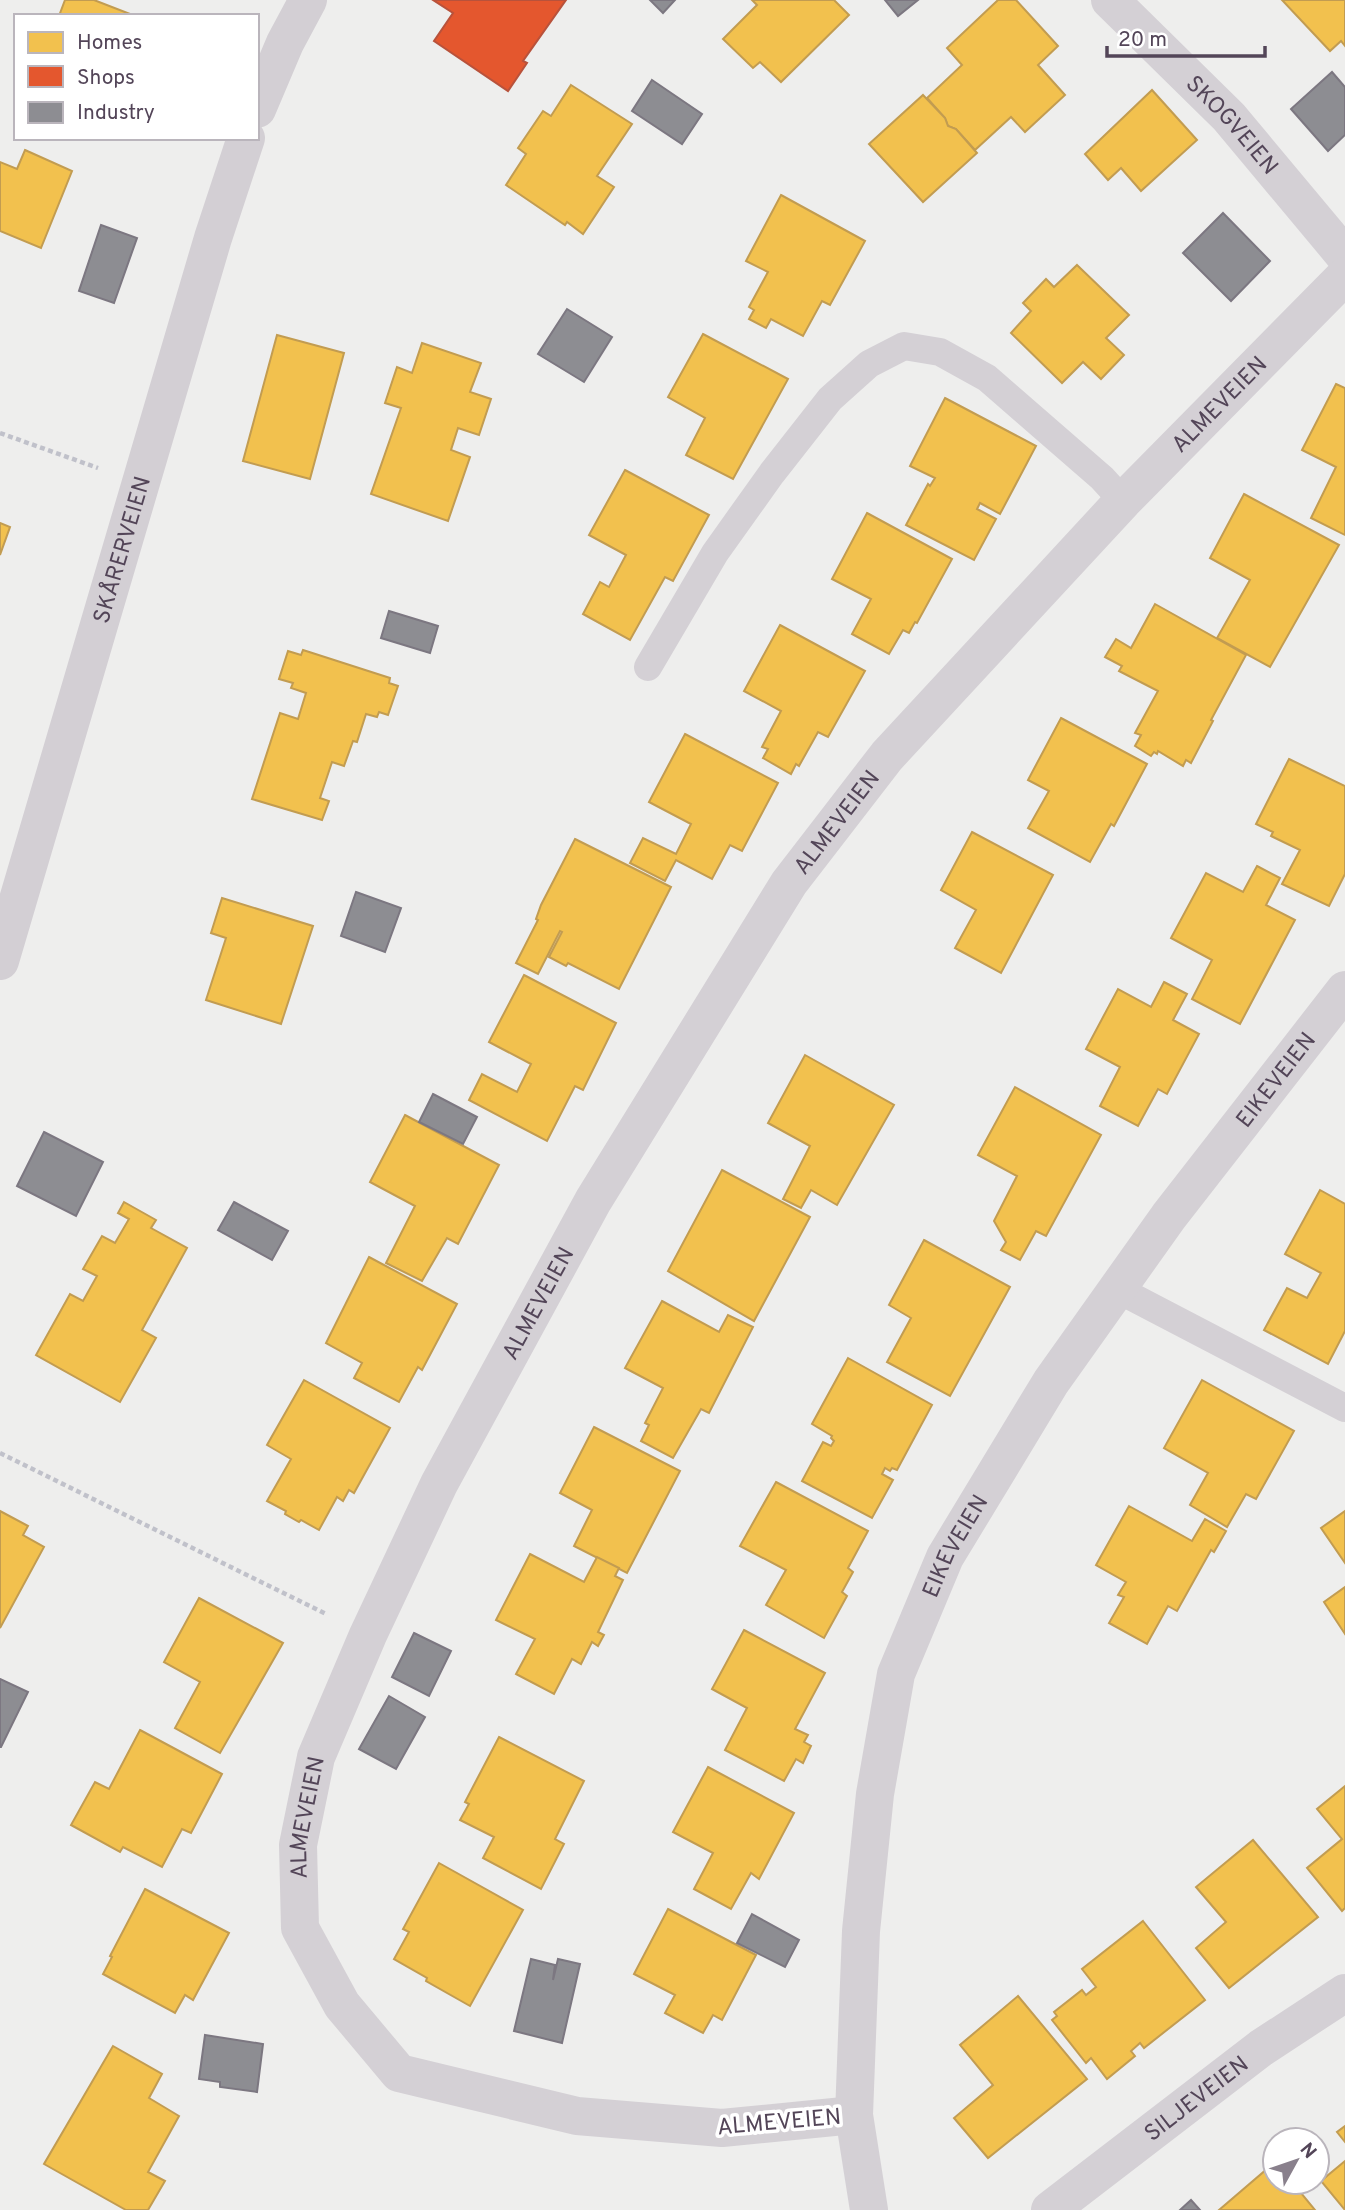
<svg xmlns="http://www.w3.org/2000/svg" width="1345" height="2210" viewBox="0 0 1345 2210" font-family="Overpass,sans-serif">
<rect width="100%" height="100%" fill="#eeeeed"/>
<!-- homes -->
<g fill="#f2c14e" stroke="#c29c51" stroke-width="2">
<polygon points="65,0 94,0 130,14 59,16"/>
<polygon points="752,0 834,0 849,15 781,82 760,62 753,68 723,39 757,5"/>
<polygon points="998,0 1016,0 1058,46 1038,65 1065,95 1025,132 1011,117 975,150 956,129 948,126 945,118 927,98 962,65 947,48"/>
<polygon points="1282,0 1345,0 1345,46 1341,41 1330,51"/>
<polygon points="571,85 632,124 597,176 614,187 583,234 567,222 565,225 506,185 526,154 518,148 543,111 551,116"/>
<polygon points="1152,90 1197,140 1141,191 1121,168 1108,180 1085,154"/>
<polygon points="923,95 945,118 948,126 956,129 977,153 923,202 869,144"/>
<polygon points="25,150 72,171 41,248 0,231 0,162 17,169"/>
<polygon points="781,195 865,241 830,305 822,301 803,336 771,319 766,328 749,319 754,310 749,307 768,272 746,261"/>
<polygon points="1077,265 1129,315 1106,338 1124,355 1101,379 1083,362 1062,383 1011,333 1031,311 1023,303 1046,279 1054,287"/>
<polygon points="703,334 788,379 733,479 686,455 705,418 668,397"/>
<polygon points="277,335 344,353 310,479 243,461"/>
<polygon points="422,343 481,363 470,392 491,399 479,435 458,428 451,450 470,457 448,521 371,494 401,408 385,403 397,367 412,373"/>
<polygon points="1336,384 1345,388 1345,535 1311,518 1336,467 1302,450"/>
<polygon points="945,398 1036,446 1000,514 980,503 977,509 996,519 974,560 906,525 928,484 930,486 935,478 910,466"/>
<polygon points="625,470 709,515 673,581 665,577 630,640 583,614 600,582 609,587 626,555 589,535"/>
<polygon points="1244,494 1339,545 1270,667 1217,638 1250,580 1210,558"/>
<polygon points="867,513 952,559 917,623 915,622 909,633 903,630 889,654 852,634 871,599 832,579"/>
<polygon points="0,523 10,527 0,555"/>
<polygon points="1155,604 1246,655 1211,720 1213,721 1191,763 1186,760 1183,766 1158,751 1157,754 1154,752 1151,756 1135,746 1141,735 1135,733 1158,691 1119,671 1122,666 1105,657 1116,639 1131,648"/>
<polygon points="780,625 865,671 828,737 818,732 799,766 796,764 791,774 763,758 768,749 762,747 781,711 744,691"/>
<polygon points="303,650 390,678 389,683 398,686 388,715 379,712 377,717 366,714 357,742 353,741 344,766 332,762 320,798 329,801 322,820 252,799 280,713 298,719 306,693 291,688 293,683 279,679 288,651 301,655"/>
<polygon points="1061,718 1147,764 1114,826 1111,824 1090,862 1028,828 1049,791 1028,780"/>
<polygon points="685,734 778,783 742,851 730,845 712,879 676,860 665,881 630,863 643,838 676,854 691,824 649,802"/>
<polygon points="1289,759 1345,786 1345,874 1329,906 1282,884 1300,850 1271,836 1273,832 1256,824"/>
<polygon points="972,832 1053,875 1001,973 955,948 976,910 941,890"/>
<polygon points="575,839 671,887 619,989 568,963 566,966 549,957 562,932 560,931 538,974 516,963 538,920 536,919 541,905"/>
<polygon points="1257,866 1280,878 1266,905 1295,920 1240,1024 1192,999 1212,960 1171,938 1206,873 1243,892"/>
<polygon points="222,898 313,926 281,1024 206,1000 226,938 211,933"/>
<polygon points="524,975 616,1023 583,1090 575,1086 547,1141 469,1100 482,1074 517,1092 531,1064 489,1042"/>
<polygon points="1164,982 1187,994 1173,1020 1199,1034 1167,1094 1158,1089 1138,1126 1100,1106 1120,1067 1086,1049 1118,989 1151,1007"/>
<polygon points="805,1055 894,1105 837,1205 811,1190 801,1208 783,1199 810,1146 768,1123"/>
<polygon points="1015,1087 1101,1135 1046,1236 1036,1231 1020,1260 1001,1250 1006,1242 994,1221 1017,1176 978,1155"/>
<polygon points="405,1115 499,1165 458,1244 447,1238 422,1281 386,1263 415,1206 370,1182"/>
<polygon points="722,1170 810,1217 754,1321 668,1271"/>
<polygon points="1320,1190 1345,1204 1345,1331 1328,1364 1264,1330 1287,1288 1307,1298 1321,1273 1285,1254"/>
<polygon points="124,1202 156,1220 151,1228 187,1248 142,1330 156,1338 120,1402 36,1355 70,1294 83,1301 97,1276 83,1269 102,1236 115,1243 129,1219 118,1213"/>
<polygon points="924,1240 1010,1287 950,1396 887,1362 911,1318 889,1305"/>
<polygon points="369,1257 457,1304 422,1370 418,1367 399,1402 354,1378 362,1363 326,1343"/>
<polygon points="662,1301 719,1332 728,1315 753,1327 709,1413 701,1409 673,1458 641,1441 649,1425 645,1423 663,1388 625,1368"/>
<polygon points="848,1358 932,1405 897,1470 892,1468 890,1471 885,1468 882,1474 893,1480 872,1518 802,1481 823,1442 831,1446 834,1441 831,1438 832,1436 812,1424"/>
<polygon points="304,1380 390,1428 354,1493 349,1490 343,1501 337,1497 319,1530 301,1520 299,1522 285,1514 286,1511 267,1501 291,1459 267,1445"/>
<polygon points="1202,1380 1294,1431 1256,1499 1246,1494 1227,1527 1190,1505 1208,1473 1164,1448"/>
<polygon points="594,1427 680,1471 627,1573 574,1546 592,1510 560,1493"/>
<polygon points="776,1482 868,1531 848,1568 853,1572 842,1592 847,1596 824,1638 766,1605 786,1570 740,1546"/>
<polygon points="1129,1506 1192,1541 1205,1519 1226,1531 1214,1552 1211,1550 1177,1611 1168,1606 1147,1644 1109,1623 1124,1597 1118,1595 1126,1582 1096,1565"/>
<polygon points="0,1511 28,1526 23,1535 44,1547 0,1628"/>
<polygon points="1345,1511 1345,1563 1321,1528"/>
<polygon points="530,1554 584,1582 597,1557 619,1568 615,1576 623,1580 598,1632 604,1635 598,1646 592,1642 581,1664 572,1659 554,1694 516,1674 535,1639 496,1620"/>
<polygon points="1345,1587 1345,1634 1324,1602"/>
<polygon points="199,1598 283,1643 220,1753 175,1728 200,1682 164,1662"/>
<polygon points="744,1630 825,1673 795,1729 808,1735 804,1742 811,1746 803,1763 796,1759 784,1781 725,1750 747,1708 712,1689"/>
<polygon points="140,1730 222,1774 191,1833 182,1829 162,1867 123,1847 120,1852 71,1825 95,1782 109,1789"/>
<polygon points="499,1737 584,1781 555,1839 564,1844 541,1889 483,1858 494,1837 460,1820 469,1804 465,1802"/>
<polygon points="708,1767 794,1813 759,1879 751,1873 731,1909 694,1889 713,1853 673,1832"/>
<polygon points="1345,1786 1345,1908 1342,1911 1307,1868 1342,1839 1317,1809"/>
<polygon points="1253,1840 1318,1917 1229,1988 1196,1948 1226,1922 1196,1887"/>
<polygon points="439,1863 523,1910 470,2006 426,1981 427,1978 394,1959 409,1932 403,1929"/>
<polygon points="145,1889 229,1933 193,2000 185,1995 175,2013 103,1974 112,1957 110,1956"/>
<polygon points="668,1909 756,1955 722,2020 713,2015 703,2033 665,2013 675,1995 634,1974"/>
<polygon points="1143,1921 1205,2000 1144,2048 1140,2043 1131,2051 1135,2056 1107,2079 1091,2058 1086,2063 1052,2020 1057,2016 1054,2012 1082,1990 1086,1995 1096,1987 1082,1969"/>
<polygon points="1018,1996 1087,2079 988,2158 954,2118 993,2085 960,2045"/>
<polygon points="113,2046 162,2074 149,2098 179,2116 148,2172 165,2181 148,2210 126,2210 44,2164"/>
<polygon points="1345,2126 1345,2142 1337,2132"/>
<polygon points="1345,2161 1345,2210 1321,2181"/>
<polygon points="1275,2162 1275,2182 1292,2182 1315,2210 1219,2210"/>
</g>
<!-- shops -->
<polygon fill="#e4572e" stroke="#b8523b" stroke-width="2" points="433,0 566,0 523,61 527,63 508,91 434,41 453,13"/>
<!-- industry -->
<g fill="#8d8d92" stroke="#7c7781" stroke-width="2">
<polygon points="650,0 675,0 663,13"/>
<polygon points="885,0 918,0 898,16"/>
<polygon points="1332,72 1345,87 1345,135 1328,151 1291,109"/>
<polygon points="652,80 702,114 682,144 632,111"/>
<polygon points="1223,213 1270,261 1231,301 1183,253"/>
<polygon points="101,225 137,238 114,303 79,291"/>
<polygon points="567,309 612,337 584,382 538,354"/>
<polygon points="389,611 438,626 430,653 381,638"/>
<polygon points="356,892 401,908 385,952 341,936"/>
<polygon points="433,1094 477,1117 463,1144 419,1122"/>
<polygon points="44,1132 103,1162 76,1216 17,1186"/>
<polygon points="234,1202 288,1231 272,1260 218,1230"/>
<polygon points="414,1633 451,1651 429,1696 392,1677"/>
<polygon points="0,1679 28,1692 1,1747 0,1747"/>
<polygon points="389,1696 425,1717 396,1769 359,1749"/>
<polygon points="752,1914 799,1940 785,1967 737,1943"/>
<polygon points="531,1959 555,1965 553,1980 558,1959 580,1964 562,2043 514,2031"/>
<polygon points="205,2035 263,2044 257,2092 220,2087 220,2082 199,2079"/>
<polygon points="1191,2200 1200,2210 1180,2210"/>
</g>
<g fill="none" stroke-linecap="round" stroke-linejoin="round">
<!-- path -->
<g stroke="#c0c1ca" stroke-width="4.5" stroke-dasharray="5 3.5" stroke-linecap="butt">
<polyline points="0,433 98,468"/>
<polyline points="0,1453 326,1614"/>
</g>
<!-- lane -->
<g stroke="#d4d0d5" stroke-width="28">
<polyline points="648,667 715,553 772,473 830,399 869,364 904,346 940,352 987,378 1102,478 1123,501"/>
<polyline points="1117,1289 1345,1408"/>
</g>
<!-- street -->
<g stroke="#d4d0d5" stroke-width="38">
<path id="s1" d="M1110,0L1229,117L1345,256"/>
<path id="s2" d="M854,2115L722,2128L577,2116L399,2073L342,2005L300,1928L298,1845L316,1757L368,1635L439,1484L593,1201L789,883L887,756L1123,501L1345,276"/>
<path id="s3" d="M869,2210L854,2115L861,1931L875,1794L896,1674L945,1557L1051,1382L1169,1216L1345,990"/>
<path id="s4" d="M1050,2210L1261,2048L1345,1993"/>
</g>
<!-- secondary -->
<g stroke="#d3cfd4" stroke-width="38">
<polyline points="257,109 285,43 308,0"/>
<path id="s5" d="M0,961L213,238L246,138"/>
</g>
</g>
<g text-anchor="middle" stroke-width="7" stroke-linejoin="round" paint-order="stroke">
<!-- street labels -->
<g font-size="23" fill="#534558" stroke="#fff">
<text dy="8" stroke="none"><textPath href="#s1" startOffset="175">SKOGVEIEN</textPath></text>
<text dy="8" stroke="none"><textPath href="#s2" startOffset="2450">ALMEVEIEN</textPath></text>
<text dy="8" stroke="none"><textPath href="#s5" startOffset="429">SKÅRERVEIEN</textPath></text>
<text dy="8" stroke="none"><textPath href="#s2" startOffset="1883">ALMEVEIEN</textPath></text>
<text dy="8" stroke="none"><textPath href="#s3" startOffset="1248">EIKEVEIEN</textPath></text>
<text dy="8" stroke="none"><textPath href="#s2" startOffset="1316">ALMEVEIEN</textPath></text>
<text dy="8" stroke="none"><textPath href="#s3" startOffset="681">EIKEVEIEN</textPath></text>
<text dy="8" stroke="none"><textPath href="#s2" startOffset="749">ALMEVEIEN</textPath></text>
<text dy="8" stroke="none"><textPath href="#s4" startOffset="184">SILJEVEIEN</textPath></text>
<text transform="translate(779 2121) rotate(-5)" y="8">ALMEVEIEN</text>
</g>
</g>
<!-- legend -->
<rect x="14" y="14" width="245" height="126" fill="#ffffff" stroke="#bab5bc" stroke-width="2"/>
<rect x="28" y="32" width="35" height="21" fill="#f2c14e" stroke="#bab5bc" stroke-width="2"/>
<text x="77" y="49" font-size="21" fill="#534558">Homes</text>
<rect x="28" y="66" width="35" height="21" fill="#e4572e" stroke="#bab5bc" stroke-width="2"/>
<text x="77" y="84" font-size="21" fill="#534558">Shops</text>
<rect x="28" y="102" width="35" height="21" fill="#8d8d92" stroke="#bab5bc" stroke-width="2"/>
<text x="77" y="119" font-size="21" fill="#534558">Industry</text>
<!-- north arrow -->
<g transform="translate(1296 2161) rotate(50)"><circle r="33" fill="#ffffff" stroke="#bab5bc" stroke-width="2"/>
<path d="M0-5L12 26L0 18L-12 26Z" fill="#89808c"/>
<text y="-10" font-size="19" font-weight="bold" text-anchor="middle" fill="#534558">N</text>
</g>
<!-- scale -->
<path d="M1107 46v10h158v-10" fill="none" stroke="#534558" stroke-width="3.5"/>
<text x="1118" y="46" font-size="21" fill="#534558" stroke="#ffffff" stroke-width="5" paint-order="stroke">20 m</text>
</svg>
